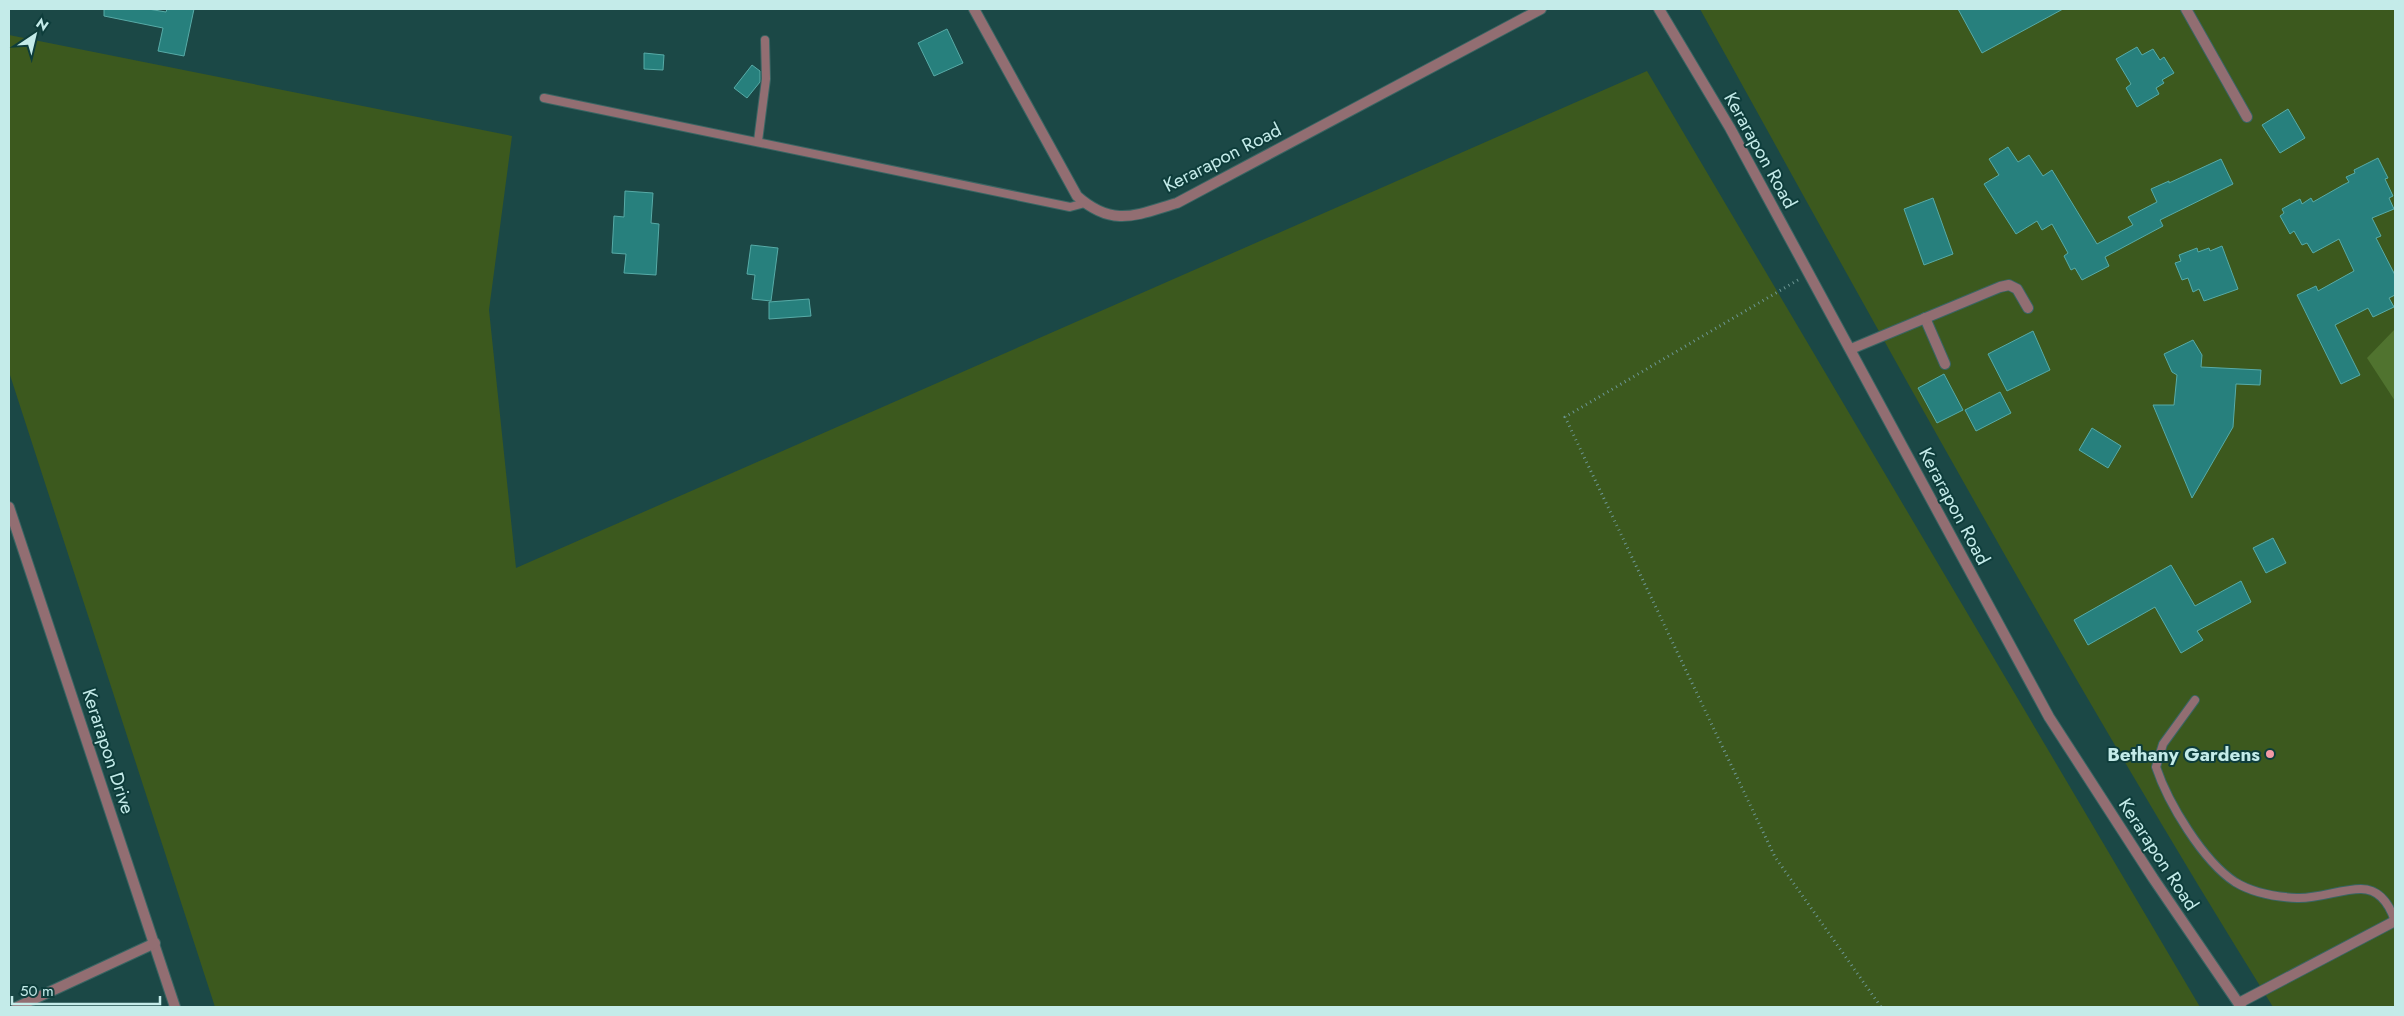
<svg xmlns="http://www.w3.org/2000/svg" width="2404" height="1016" viewBox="0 0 2404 1016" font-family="Jost,sans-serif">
<rect width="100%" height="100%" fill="#1b4846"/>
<!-- green -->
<g fill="#3c591e">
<path d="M1700,9H2395V1007H2273C2070,681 1886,344 1700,9Z"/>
<polygon points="9,35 512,136 489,310 516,568 1647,71 2200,1007 215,1007 9,372"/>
</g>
<!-- forest -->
<polygon fill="#50732f" points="2395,329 2395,401 2367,358"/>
<!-- building -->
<g fill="#27807d" stroke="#57aba7">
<polygon points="104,9 148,9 166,12 167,9 194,9 184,56 158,51 163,28 104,16"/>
<polygon points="1958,9 2063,9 1982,53"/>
<polygon points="947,29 963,63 934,76 918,43"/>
<polygon points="2137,47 2142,55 2153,49 2160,60 2164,57 2174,73 2162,80 2164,83 2156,88 2159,94 2137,107 2126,88 2131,84 2116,59"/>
<polygon points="644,53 664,55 663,70 644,69"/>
<polygon points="752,65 760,71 760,82 747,98 734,88"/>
<polygon points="2288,109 2305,138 2280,153 2262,125"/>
<polygon points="2008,147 2018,162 2029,155 2043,176 2052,170 2097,244 2133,225 2128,217 2157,202 2151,189 2169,181 2169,183 2221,159 2233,184 2160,220 2163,226 2105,257 2109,266 2082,280 2075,268 2071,270 2064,256 2068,253 2052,224 2042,230 2037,221 2016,234 1984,184 1999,175 1989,159"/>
<polygon points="2378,158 2388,178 2385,179 2393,196 2389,198 2394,209 2372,218 2381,236 2376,238 2395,275 2395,295 2389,298 2394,307 2373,317 2368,308 2335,325 2360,375 2341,384 2297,295 2316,286 2318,291 2354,271 2339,239 2313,253 2307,243 2302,245 2294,231 2290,234 2280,216 2284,213 2282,209 2300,199 2302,204 2311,198 2313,202 2343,185 2349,182 2346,177 2355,173 2354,170"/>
<polygon points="625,191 653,193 651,223 659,224 656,275 624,273 626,254 612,253 614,216 624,217"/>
<polygon points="1933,198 1953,254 1924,265 1904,209"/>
<polygon points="751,245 778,248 771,301 752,299 755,275 747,274"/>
<polygon points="2222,246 2238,289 2204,301 2199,289 2193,292 2188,278 2182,280 2175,263 2181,261 2179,255 2197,248 2198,252 2209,248 2210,251"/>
<polygon points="809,299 811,316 769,319 769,302"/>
<polygon points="2033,331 2050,370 2007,391 1988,354"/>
<polygon points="2193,340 2202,355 2201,367 2261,370 2260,385 2236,384 2233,427 2192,498 2153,405 2174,405 2177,375 2172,372 2164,354"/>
<polygon points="1944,374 1963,410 1937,423 1918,388"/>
<polygon points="2000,392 2011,413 1976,431 1965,410"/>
<polygon points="2092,428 2121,446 2108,468 2079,450"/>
<polygon points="2273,538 2286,563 2266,573 2253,548"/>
<polygon points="2171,565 2195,606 2241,581 2251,602 2197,631 2203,640 2181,653 2155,607 2088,645 2074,620"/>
</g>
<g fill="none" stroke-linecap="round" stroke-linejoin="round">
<!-- service casing -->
<g stroke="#396563" stroke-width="10">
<g id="service">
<polyline points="544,98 1070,207 1085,203"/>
<polyline points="758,141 766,79 765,40"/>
<path d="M2195,700L2163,744L2156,767C2168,803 2203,861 2235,882C2253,893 2276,897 2297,898C2319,899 2340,889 2361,889C2380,889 2390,906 2395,921"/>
</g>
</g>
<!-- minor casing -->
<g stroke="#396563" stroke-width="12">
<g id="minor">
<path d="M974,9L1077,196C1113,228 1136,215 1177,203L1541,9"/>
<polyline points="1659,9 1730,128 2049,717 2153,878 2241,1007"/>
<polyline points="2186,9 2247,117"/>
<polyline points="1925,318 1945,364"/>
<polyline points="1851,349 2000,287 2009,285 2017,289 2028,308"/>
<polyline points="9,507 175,1007"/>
<polyline points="2239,1003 2395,921"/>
<polyline points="17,1007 155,943"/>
</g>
</g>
<!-- path -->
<polyline stroke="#6d9795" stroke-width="3" stroke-dasharray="1 4" stroke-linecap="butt" points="1798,280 1565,417 1775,857 1881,1007"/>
<!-- service -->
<use href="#service" stroke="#926e72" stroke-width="8"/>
<!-- minor -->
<use href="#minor" stroke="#926e72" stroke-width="10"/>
</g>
<!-- markers -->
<circle fill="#f49aa5" stroke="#0e3d3b" stroke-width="2" cx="2270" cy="754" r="5"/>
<g text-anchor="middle" stroke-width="4" stroke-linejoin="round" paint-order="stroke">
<!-- street labels -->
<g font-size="19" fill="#c4ebe9" stroke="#0e3d3b">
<text transform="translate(1761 150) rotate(61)" y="7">Kerarapon Road</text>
<text transform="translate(1222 157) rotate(-27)" y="7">Kerarapon Road</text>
<text transform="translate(1955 506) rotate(62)" y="7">Kerarapon Road</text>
<text transform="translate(109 751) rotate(72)" y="7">Kerarapon Drive</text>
<text transform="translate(2159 854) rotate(57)" y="7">Kerarapon Road</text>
</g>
<!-- poi labels -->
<g font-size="19" font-weight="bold" fill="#c4ebe9" stroke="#0e3d3b" text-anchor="end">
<text x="2260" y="761">Bethany Gardens</text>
</g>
</g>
<!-- border -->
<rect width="2404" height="1016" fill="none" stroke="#c4ebe9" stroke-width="20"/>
<!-- north arrow -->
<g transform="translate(35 35) rotate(35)" stroke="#0e3d3b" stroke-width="4" paint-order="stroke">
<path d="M0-4L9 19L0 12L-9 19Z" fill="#c4ebe9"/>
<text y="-8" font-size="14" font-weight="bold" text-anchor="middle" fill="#c4ebe9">N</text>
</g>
<!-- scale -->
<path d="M12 996v8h148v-8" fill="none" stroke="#c4ebe9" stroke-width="2.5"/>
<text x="20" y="996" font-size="15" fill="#c4ebe9" stroke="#0e3d3b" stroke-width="4" paint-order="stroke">50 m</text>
</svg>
